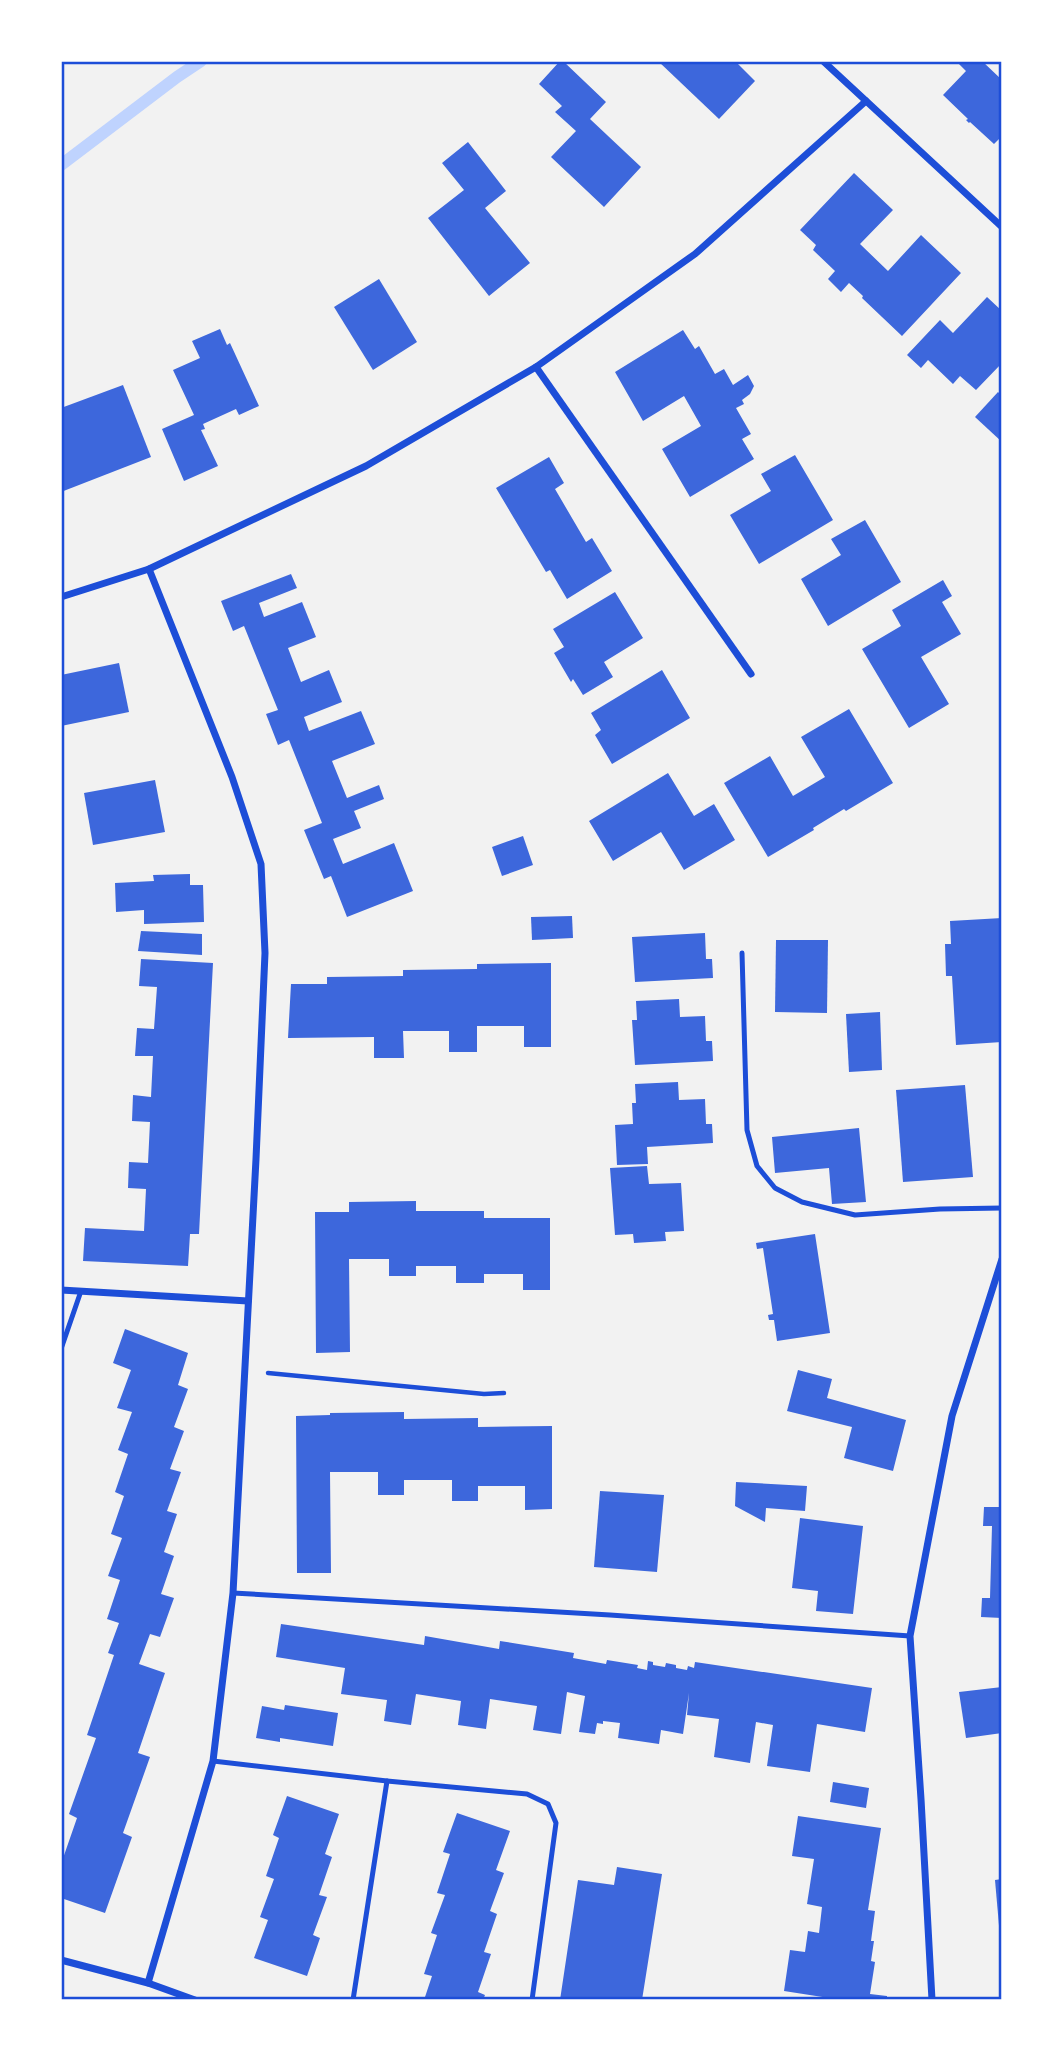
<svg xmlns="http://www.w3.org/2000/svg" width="1063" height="2061" viewBox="0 0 1063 2061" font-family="Lato,sans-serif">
<rect width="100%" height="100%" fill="#f2f2f2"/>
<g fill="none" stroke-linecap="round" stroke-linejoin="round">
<!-- stream -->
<polyline stroke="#bfd3fe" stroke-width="12" points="61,165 177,77 201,61"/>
</g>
<!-- building -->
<g fill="#3d67dc">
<polygon points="560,61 563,61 606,102 590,119 641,167 604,207 551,157 576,131 555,112 562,106 539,84"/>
<polygon points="658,61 735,61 755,81 719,119"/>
<polygon points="956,61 982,61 1002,80 1002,136 994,144 970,122 969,123 966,120 968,119 943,95 966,71"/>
<polygon points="468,142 506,191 485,208 530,263 489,296 428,218 464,190 442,163"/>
<polygon points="854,173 893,210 860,244 888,271 921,235 961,273 902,336 862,298 863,296 849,283 841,292 828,279 835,271 813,250 816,245 800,230"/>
<polygon points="379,279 417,342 373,370 334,307"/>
<polygon points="987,297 1002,311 1002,363 976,390 960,376 953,384 928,360 921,368 907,355 940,320 953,333"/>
<polygon points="220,329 227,345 230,343 259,406 239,415 236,409 203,424 205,429 201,430 218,466 184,481 162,429 194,415 173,370 200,358 192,341"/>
<polygon points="683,330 695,349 699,346 715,374 724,369 733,385 748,375 754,386 750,394 742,400 744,404 736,408 751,434 742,439 754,459 690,497 662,449 701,426 684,396 643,421 615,372"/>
<polygon points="123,385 151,457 61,492 61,408"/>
<polygon points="998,392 1002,396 1002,442 975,417"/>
<polygon points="795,455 833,520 759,564 730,515 771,491 761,474"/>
<polygon points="549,457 564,483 555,489 586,542 592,538 612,571 567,599 550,570 546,572 496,488"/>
<polygon points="865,520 901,582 828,626 801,579 841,555 831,539"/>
<polygon points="291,574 297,588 259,603 264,617 302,602 316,637 288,648 301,682 329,670 342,702 304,717 309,731 361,711 375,744 332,761 347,798 379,785 384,799 354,811 361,828 333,839 343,864 394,843 413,891 347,917 331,876 324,879 304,830 322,823 289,740 278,745 266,714 278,710 244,626 233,631 221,601"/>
<polygon points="943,580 952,596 942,602 961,634 921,657 949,704 909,728 862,649 901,626 892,610"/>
<polygon points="615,592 643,638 604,662 613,677 583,695 573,679 571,682 554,653 564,647 553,629"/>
<polygon points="119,663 129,712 61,726 61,675"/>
<polygon points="662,670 690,718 612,764 595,735 601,730 591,713"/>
<polygon points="849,709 893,783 846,811 844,809 813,828 814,830 768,857 724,783 770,756 793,796 825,777 801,737"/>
<polygon points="668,773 694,816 714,804 735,840 684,870 661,832 613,861 589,821"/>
<polygon points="155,780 165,832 93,845 84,793"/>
<polygon points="523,836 533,865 502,876 492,847"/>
<polygon points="190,874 190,885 203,885 204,922 144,924 144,910 116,912 115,883 154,881 153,875"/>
<polygon points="572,916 573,938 532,940 531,917"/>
<polygon points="1002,918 1002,1042 956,1045 952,976 946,976 945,944 951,944 950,921"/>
<polygon points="141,931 202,934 202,955 138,951"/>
<polygon points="705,933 706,959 712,959 713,978 635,982 632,937"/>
<polygon points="776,940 828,940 827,1013 775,1012"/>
<polygon points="141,959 213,963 199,1234 190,1234 188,1266 83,1261 85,1228 144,1231 146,1189 128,1188 129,1162 148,1163 150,1122 132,1121 133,1095 151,1097 153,1056 135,1056 137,1028 154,1029 157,987 139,986"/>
<polygon points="551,963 551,1047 524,1047 524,1026 477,1026 477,1052 449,1052 449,1031 403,1031 404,1058 374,1058 374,1037 288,1038 291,984 327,984 327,977 403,976 403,970 477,969 477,964"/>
<polygon points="679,999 680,1017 705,1016 706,1041 712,1041 713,1061 635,1065 632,1020 637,1020 636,1001"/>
<polygon points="880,1012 882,1070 849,1072 846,1014"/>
<polygon points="678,1082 679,1100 705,1099 706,1124 712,1124 713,1143 647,1147 648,1164 617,1165 615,1125 633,1124 632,1103 636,1103 635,1084"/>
<polygon points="965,1085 973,1177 903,1182 896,1090"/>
<polygon points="859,1128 866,1202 832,1204 829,1168 775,1173 772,1137"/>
<polygon points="647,1166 649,1184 681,1183 684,1231 665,1232 666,1241 634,1243 633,1234 615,1235 610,1168"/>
<polygon points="416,1201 416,1211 484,1211 484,1218 550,1218 550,1290 523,1290 523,1274 484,1274 484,1283 456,1283 456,1266 416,1266 416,1276 389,1276 389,1259 349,1259 350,1352 316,1353 315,1212 349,1212 349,1202"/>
<polygon points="815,1234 830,1333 777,1341 774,1320 769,1320 768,1315 773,1314 763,1248 757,1249 756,1243"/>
<polygon points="125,1329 188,1353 178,1385 188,1389 174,1427 184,1431 170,1469 181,1472 167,1511 177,1514 164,1552 174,1556 161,1594 174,1598 160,1637 150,1634 139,1664 165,1673 138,1753 150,1757 123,1833 132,1837 105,1913 61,1898 61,1864 77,1818 69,1814 96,1738 87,1735 114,1655 108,1653 119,1623 107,1619 120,1580 108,1576 122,1538 111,1534 124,1496 115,1492 128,1454 118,1450 132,1412 117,1408 131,1370 113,1363"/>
<polygon points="798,1370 832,1379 827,1398 906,1420 893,1471 844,1458 852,1427 787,1411"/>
<polygon points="404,1412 404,1419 478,1418 478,1427 552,1426 552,1509 525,1510 525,1486 478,1486 478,1501 452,1501 452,1480 404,1480 404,1495 378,1495 378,1472 330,1472 331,1573 297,1573 296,1416 330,1415 330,1413"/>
<polygon points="736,1482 807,1486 805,1511 766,1508 765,1522 735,1506"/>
<polygon points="600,1491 664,1495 657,1572 594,1567"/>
<polygon points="984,1507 1002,1507 1002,1618 981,1617 982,1598 990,1598 992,1526 983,1526"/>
<polygon points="800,1518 863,1526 853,1614 816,1611 818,1591 792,1588"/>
<polygon points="281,1624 424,1645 425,1636 499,1649 500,1641 574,1653 573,1658 606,1664 607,1660 638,1665 637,1668 647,1670 648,1661 653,1662 653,1665 665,1667 666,1663 676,1665 676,1668 687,1670 688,1666 694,1668 695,1662 872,1688 865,1732 817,1724 810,1772 767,1766 773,1725 756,1722 750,1763 714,1757 719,1719 687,1715 689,1693 683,1734 661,1730 659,1744 618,1738 620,1723 603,1721 603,1724 597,1723 595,1734 579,1732 585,1696 567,1692 561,1734 533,1730 537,1706 490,1699 486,1729 458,1725 461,1701 416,1694 411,1725 384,1721 387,1700 341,1694 345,1668 276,1657"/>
<polygon points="1002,1687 1002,1733 966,1738 959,1692"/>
<polygon points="285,1705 338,1713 333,1746 280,1738 280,1742 256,1738 262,1706 284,1710"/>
<polygon points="833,1782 869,1788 866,1808 830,1802"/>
<polygon points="287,1796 339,1814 325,1854 332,1857 319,1895 327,1897 313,1935 320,1938 307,1976 254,1958 268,1920 260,1917 274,1879 266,1876 279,1838 273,1835"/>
<polygon points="457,1813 510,1831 496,1870 504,1873 490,1911 497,1914 484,1952 491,1954 478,1992 485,1995 483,2000 424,2000 432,1976 424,1974 437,1935 431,1933 445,1895 437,1893 450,1854 443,1852"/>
<polygon points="798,1816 881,1828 868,1910 875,1911 871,1941 874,1941 871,1961 875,1962 870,1994 887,1996 887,2000 829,2000 829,1998 784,1991 790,1950 805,1952 808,1931 819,1933 822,1907 807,1904 814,1859 792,1856"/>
<polygon points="617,1867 662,1874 642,2000 560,2000 578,1880 614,1885"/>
<polygon points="1002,1879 1002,1937 1000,1937 995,1880"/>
</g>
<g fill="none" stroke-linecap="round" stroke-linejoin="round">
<!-- path -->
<polyline stroke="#1d4ed8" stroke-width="4.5" points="268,1373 484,1394 504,1393"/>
<!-- service -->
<g stroke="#1d4ed8" stroke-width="5">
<polyline points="742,953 747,1130 757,1166 775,1188 802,1202 855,1215 940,1209 1002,1208"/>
<polyline points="61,1349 81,1291"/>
<polyline points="233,1593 610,1615 910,1636"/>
<polyline points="213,1761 387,1781"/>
<polyline points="353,2000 387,1781 527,1794 548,1804 556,1823 532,2000"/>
</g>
<!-- minor -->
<g stroke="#1d4ed8" stroke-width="7">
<polyline points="823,61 1002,227"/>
<polyline points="536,367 751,674"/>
<polyline points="61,597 149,569 366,466 536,367 695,254 866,101"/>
<polyline points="61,1290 248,1301"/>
<polyline points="61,1960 148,1983 195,2000"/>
<polyline points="148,1983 213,1761 233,1593 256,1159 265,953 261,864 232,777 149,569"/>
<polyline points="932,2000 921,1799 910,1636 952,1416 1002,1259"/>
</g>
</g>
<!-- border -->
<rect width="1063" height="2061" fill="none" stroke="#ffffff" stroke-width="126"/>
<rect x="63" y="63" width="937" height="1935" fill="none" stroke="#1d4ed8" stroke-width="2.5"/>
</svg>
